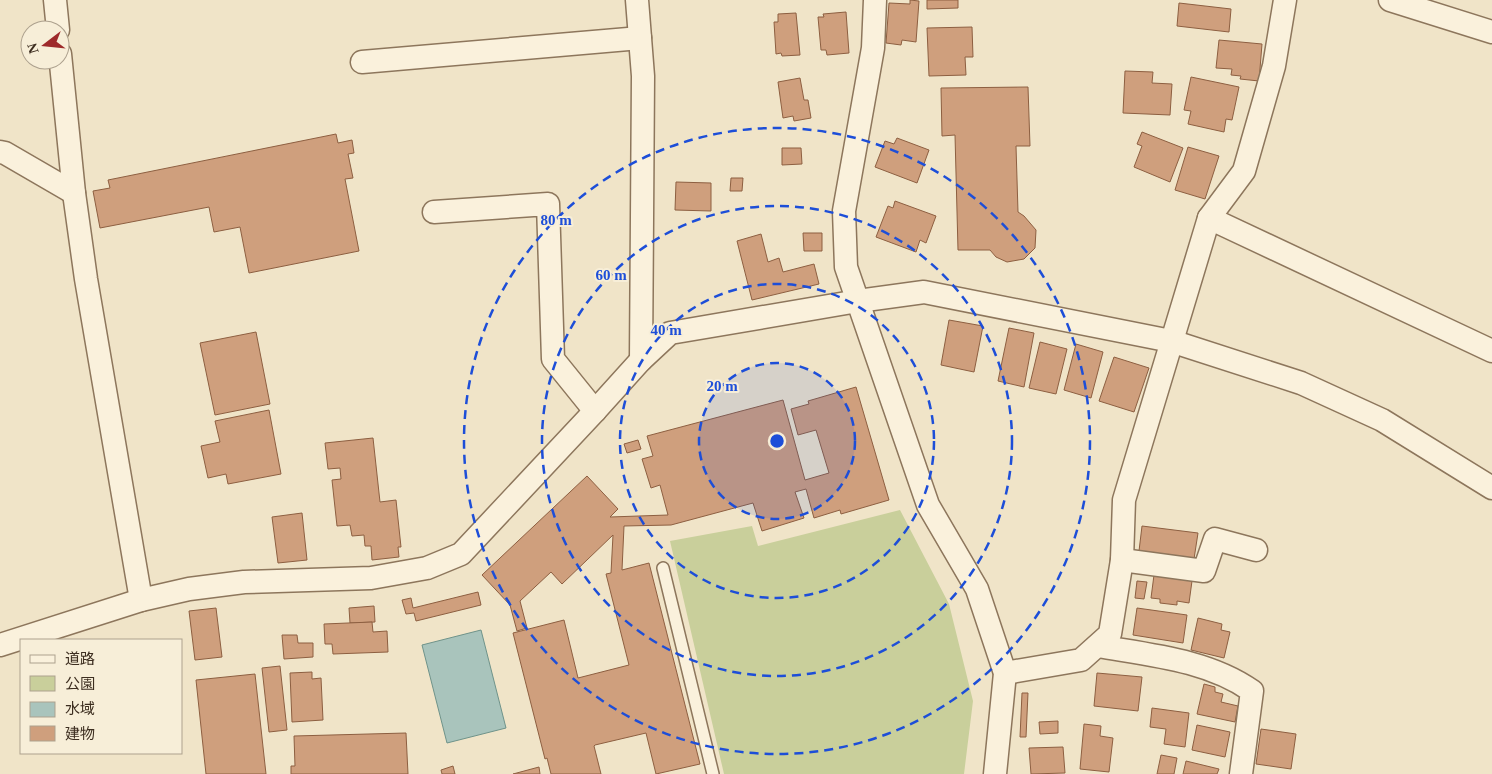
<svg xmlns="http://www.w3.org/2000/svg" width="1492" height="774" viewBox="0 0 1492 774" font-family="'Times New Roman','Noto Sans JP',serif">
<rect width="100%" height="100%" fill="#f0e4c8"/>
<!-- green -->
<polygon fill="#c9cf9b" points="900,510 949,604 973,701 964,774 724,774 670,541 752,526 758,546"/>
<!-- water -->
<polygon fill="#a9c4bc" stroke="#6f938a" points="481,630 506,728 447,743 422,645"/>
<!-- building -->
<g fill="#cf9f7d" stroke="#8d5f41">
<polygon points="910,0 919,1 916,42 902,40 901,45 886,43 889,3 910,4"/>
<polygon points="927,0 958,0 958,8 927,9"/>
<polygon points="1179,3 1231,9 1229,32 1177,26"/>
<polygon points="846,12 849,53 827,55 826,50 821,50 818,17 824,17 823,14"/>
<polygon points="796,13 800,55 782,56 781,53 776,54 774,22 778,22 778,14"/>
<polygon points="972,27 973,57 965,57 966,75 929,76 927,28"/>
<polygon points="1219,40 1262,44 1259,81 1240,79 1241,76 1231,75 1232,69 1216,68"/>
<polygon points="1125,71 1153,72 1152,83 1172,84 1170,115 1123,113"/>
<polygon points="1191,77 1239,87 1232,120 1226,119 1224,132 1188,124 1191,111 1184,110"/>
<polygon points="800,78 804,100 808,100 811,118 794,121 793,116 783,118 778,82"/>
<polygon points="1028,87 1030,146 1016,146 1018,212 1024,216 1036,230 1035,248 1024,259 1007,262 996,257 990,250 958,250 955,135 942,136 941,88"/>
<polygon points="1142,132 1183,148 1170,182 1134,167 1142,146 1137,144"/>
<polygon points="336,134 338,143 352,140 354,153 348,154 353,178 345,179 359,251 249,273 240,227 214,232 209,207 100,228 93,191 110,188 108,180"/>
<polygon points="897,138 929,150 917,183 875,167 885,141 894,144"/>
<polygon points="1188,147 1219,156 1205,199 1175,190"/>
<polygon points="782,148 801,148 802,164 782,165"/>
<polygon points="731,178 743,178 742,191 730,191"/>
<polygon points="676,182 711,183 711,211 675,210"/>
<polygon points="895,201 936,216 926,243 920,240 916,252 876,237 888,206 893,208"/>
<polygon points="803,233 822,233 822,251 804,251"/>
<polygon points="761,234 768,262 779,258 783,272 814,264 819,284 752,300 737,241"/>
<polygon points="949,320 983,326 974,372 941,365"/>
<polygon points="1009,328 1034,333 1024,387 998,381"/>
<polygon points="256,332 270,404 215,415 200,343"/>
<polygon points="1040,342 1067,349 1056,394 1029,388"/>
<polygon points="1076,344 1103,352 1091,398 1064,390"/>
<polygon points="1114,357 1149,368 1134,412 1099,401"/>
<polygon points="856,387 889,500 841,514 840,510 814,518 806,489 795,492 804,518 762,531 753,503 671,525 624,526 622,570 649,563 700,764 656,774 646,733 595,745 594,746 601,774 551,774 547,758 545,759 513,633 564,620 578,678 629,665 606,574 611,573 613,535 562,584 551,572 520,601 527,628 517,631 510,605 482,575 587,476 618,509 610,517 668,515 660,485 651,488 642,459 653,456 647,436 783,400 805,480 829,473 816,430 798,435 791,409 809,404 808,401"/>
<polygon points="269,410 281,474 228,484 226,474 208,478 201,446 220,442 215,421"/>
<polygon points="373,438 380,502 396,500 401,547 398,547 399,557 372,560 371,546 365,546 364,535 352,536 350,525 337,526 332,480 341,479 340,468 328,469 325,443"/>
<polygon points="638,440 641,449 627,453 624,444"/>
<polygon points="302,513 307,560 278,563 272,517"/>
<polygon points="1142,526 1198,533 1194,559 1139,551"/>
<polygon points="1154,575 1192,581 1189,603 1177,601 1177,605 1160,603 1160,599 1151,598"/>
<polygon points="1137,581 1147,582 1144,599 1135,598"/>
<polygon points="478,592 481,605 416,621 414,613 406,614 402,600 411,598 413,608"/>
<polygon points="374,606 375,622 350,623 349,608"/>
<polygon points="216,608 222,657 195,660 189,611"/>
<polygon points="1137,608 1187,615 1183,643 1133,635"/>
<polygon points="1198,618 1222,624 1221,630 1230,632 1224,658 1191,650"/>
<polygon points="372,622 373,632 387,631 388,652 333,654 332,644 325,644 324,624"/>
<polygon points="282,635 297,635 298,643 313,643 313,657 284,659"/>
<polygon points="280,666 287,730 269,732 262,668"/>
<polygon points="312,672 312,679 321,678 323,720 292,722 290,673"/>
<polygon points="1097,673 1142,677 1138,711 1094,706"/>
<polygon points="255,674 266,774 206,774 196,680"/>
<polygon points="1204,684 1215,687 1215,692 1223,694 1221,702 1238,706 1235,722 1197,714"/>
<polygon points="1022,693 1028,693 1026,737 1020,737"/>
<polygon points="1152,708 1189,713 1185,747 1164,744 1166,729 1150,727"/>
<polygon points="1058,721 1058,733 1040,734 1039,722"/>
<polygon points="1084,724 1101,726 1100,736 1113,738 1109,772 1080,769"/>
<polygon points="1197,725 1230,732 1225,757 1192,750"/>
<polygon points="1261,729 1296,734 1291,769 1256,764"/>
<polygon points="406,733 408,774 291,774 291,766 295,766 294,736"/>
<polygon points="1063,747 1065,773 1031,774 1029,748"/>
<polygon points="1161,755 1177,758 1174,774 1157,774"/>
<polygon points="1186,761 1219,769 1217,774 1183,774"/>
<polygon points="453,766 455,774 442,774 441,770"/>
<polygon points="539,767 540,774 513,774"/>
</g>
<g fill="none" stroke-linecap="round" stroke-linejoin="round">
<!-- lane casing -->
<g stroke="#8d765c" stroke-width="14">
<polyline id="lane" points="663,568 713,774"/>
</g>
<!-- street casing -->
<g stroke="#8d765c" stroke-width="25">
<g id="street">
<polyline points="55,0 58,30"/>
<polyline points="637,0 643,76 641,360"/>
<polyline points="875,0 873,48 844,211 846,267 928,505 977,589 1005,673 995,774"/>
<polyline points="1390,0 1492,32"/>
<polyline points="60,54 74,193 86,279 141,600"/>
<polyline points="362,62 640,38"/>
<polyline points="0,152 5,153 74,193"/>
<polyline points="434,212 548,204 553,359 595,411"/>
<polyline points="1209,218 1492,351"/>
<polyline points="1122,560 1204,571 1215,539 1256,550"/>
<polyline points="0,645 141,600 189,589 244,582 371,578 427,568 461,554 595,411 641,360 670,333 858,301 924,292 1171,341 1301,383 1382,420 1492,488"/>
<path d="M1098,646C1150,655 1208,660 1252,691L1241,774"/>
<polyline points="1005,673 1081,660 1110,634 1122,560 1124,500 1209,218 1244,171 1274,66 1285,0"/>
</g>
</g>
<!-- lane -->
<use href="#lane" stroke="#faf1dc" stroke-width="11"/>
<!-- street -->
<use href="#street" stroke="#faf1dc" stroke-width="22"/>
</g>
<!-- distance rings -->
<circle cx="777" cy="441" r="78" fill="#1d4ed8" fill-opacity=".12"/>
<g fill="none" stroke="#1d4ed8" stroke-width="2.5" stroke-dasharray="9 6">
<circle cx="777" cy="441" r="78"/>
<circle cx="777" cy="441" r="157"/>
<circle cx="777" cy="441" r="235"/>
<circle cx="777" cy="441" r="313"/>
</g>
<circle cx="777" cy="441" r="8" fill="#1d4ed8" stroke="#f7eed8" stroke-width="2.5"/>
<g font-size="15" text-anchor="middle" font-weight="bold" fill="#1d4ed8" stroke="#f7eed8" stroke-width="4" stroke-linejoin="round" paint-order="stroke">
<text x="556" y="225">80 m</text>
<text x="611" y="280">60 m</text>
<text x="666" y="335">40 m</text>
<text x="722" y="391">20 m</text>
</g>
<!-- legend -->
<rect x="20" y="639" width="162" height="115" fill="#f7eed8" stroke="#ada18e"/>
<rect x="30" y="655" width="25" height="8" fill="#faf1dc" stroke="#ada18e"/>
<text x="65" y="664" font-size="15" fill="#3d2e20">道路</text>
<rect x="30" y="676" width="25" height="15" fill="#c9cf9b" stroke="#ada18e"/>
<text x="65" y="689" font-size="15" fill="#3d2e20">公園</text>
<rect x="30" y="702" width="25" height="15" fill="#a9c4bc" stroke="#ada18e"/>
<text x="65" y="714" font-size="15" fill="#3d2e20">水域</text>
<rect x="30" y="726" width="25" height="15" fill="#cf9f7d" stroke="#ada18e"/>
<text x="65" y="739" font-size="15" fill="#3d2e20">建物</text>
<!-- north arrow -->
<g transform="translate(45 45) rotate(254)"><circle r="24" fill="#f7eed8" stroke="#ada18e"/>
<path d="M0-4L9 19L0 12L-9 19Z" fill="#9e2a2b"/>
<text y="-8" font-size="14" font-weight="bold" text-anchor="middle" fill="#3d2e20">N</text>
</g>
</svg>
